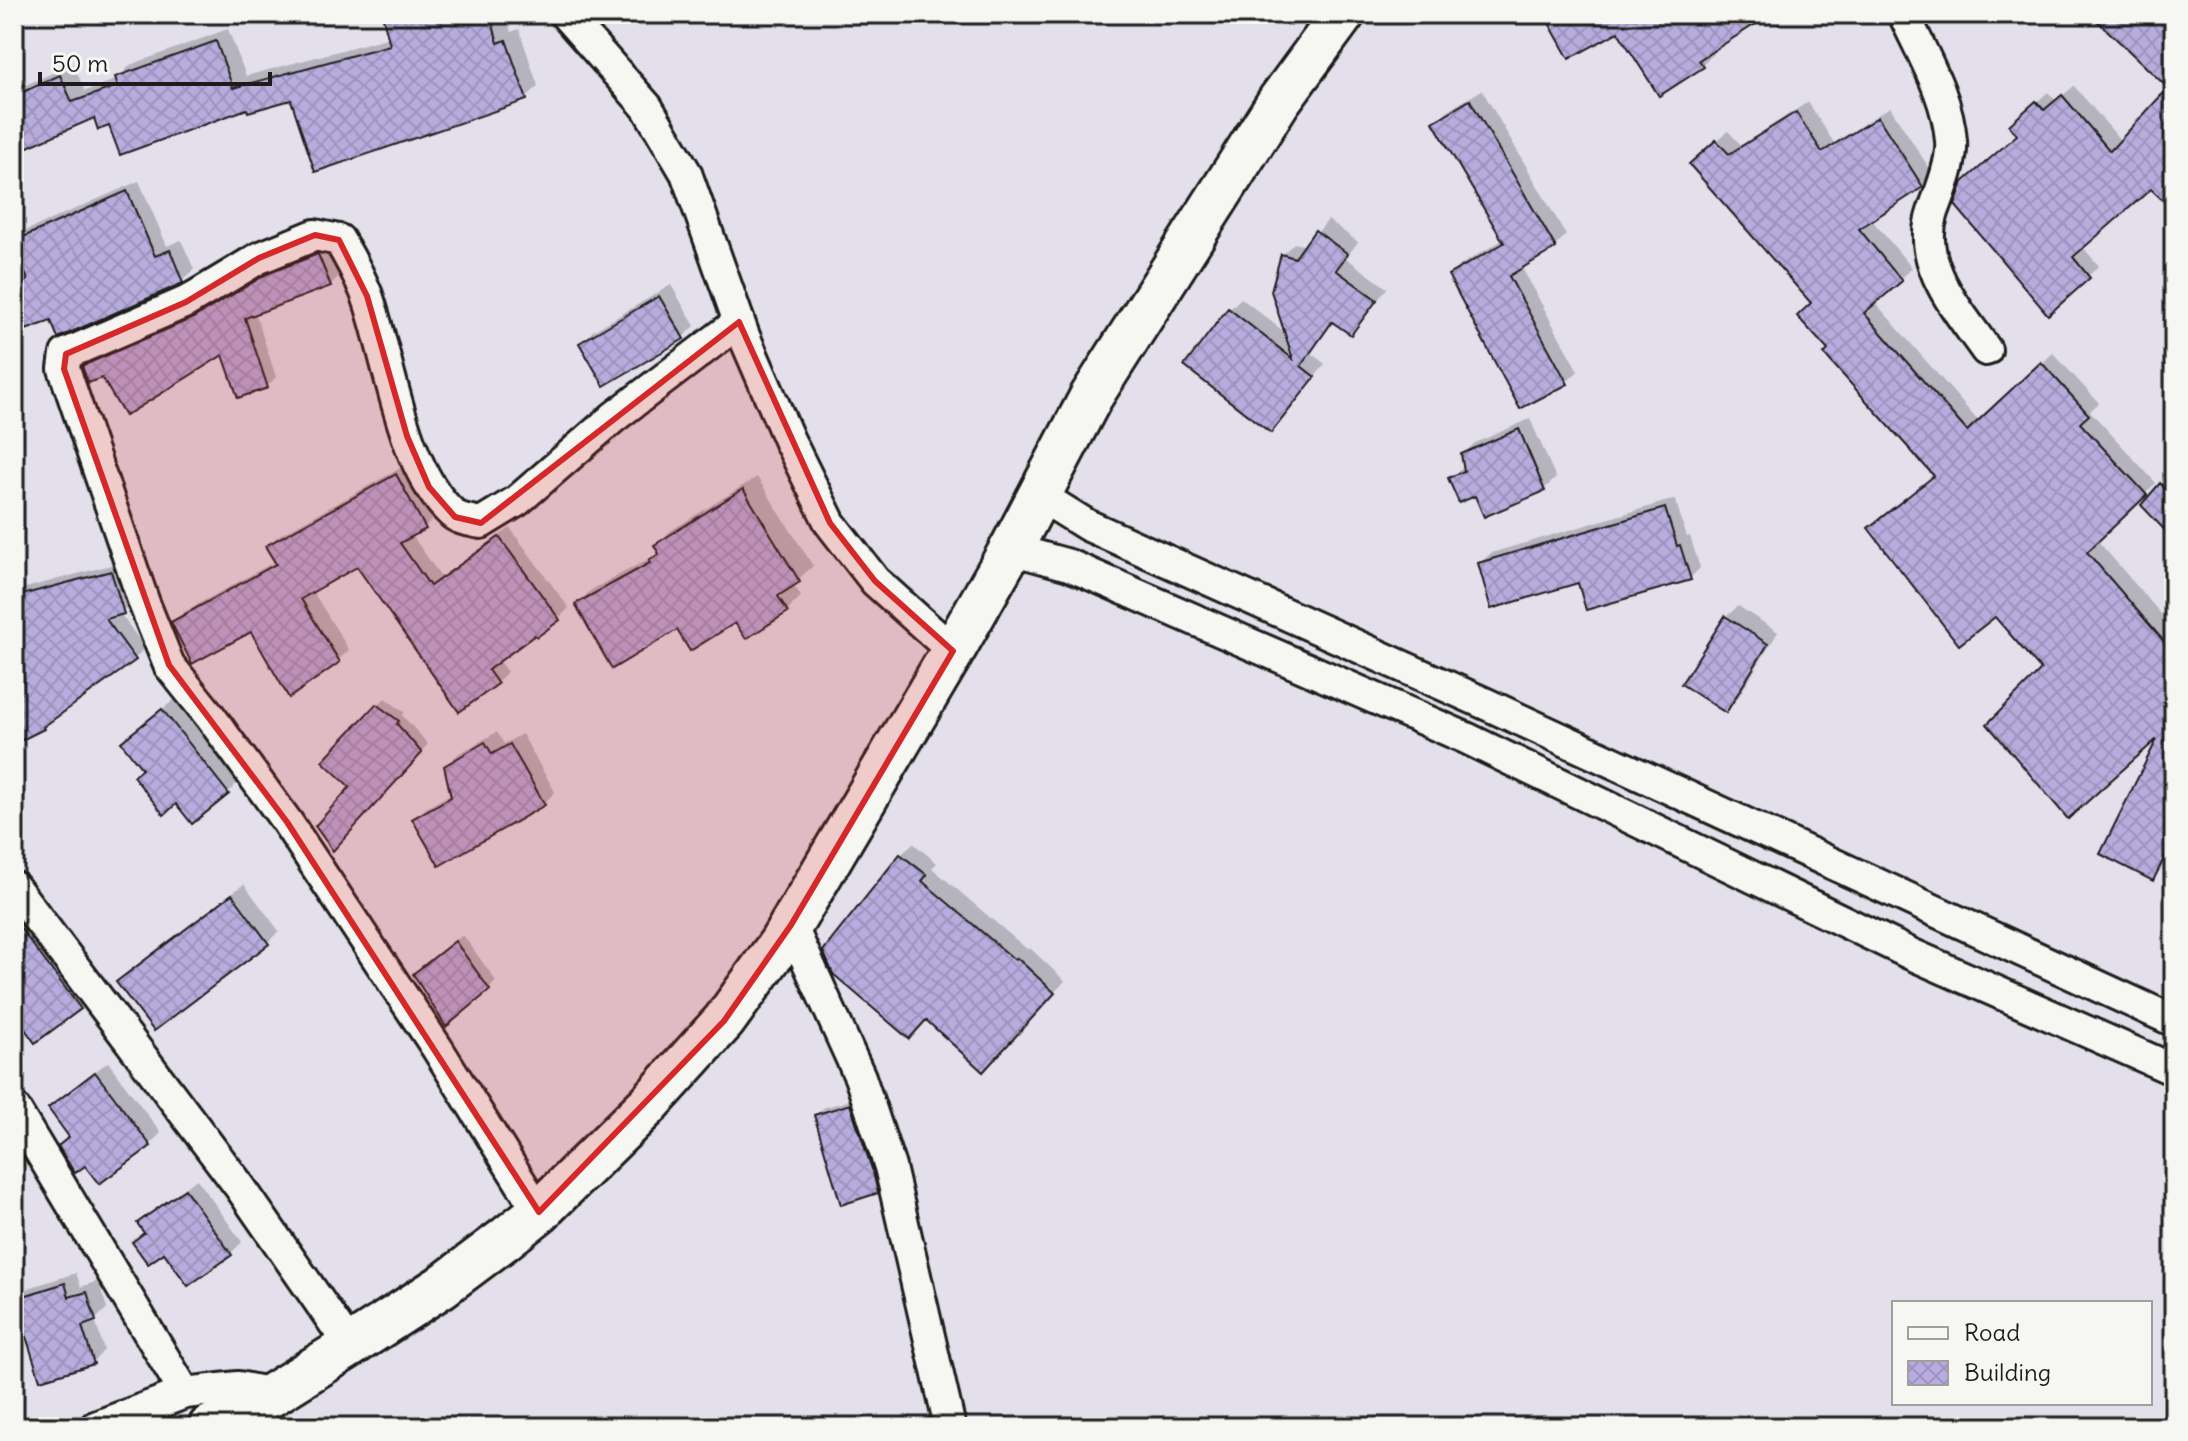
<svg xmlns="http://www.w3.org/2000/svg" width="2188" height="1441" viewBox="0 0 2188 1441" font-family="Delius,sans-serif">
<defs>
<pattern id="building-cross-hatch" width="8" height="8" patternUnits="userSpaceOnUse" patternTransform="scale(2)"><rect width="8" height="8" fill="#b7acdd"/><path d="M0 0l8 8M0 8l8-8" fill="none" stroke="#9d93bd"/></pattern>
</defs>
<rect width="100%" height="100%" fill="#e3e0ec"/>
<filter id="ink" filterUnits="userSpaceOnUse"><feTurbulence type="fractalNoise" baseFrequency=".0125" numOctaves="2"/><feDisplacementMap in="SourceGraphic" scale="16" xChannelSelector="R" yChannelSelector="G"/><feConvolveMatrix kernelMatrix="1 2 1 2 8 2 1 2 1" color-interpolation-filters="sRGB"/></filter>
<g filter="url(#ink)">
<!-- shadow -->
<g fill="#0003">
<polygon points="384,14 506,14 511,32 519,29 538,86 526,98 292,98 248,106 110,123 95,115 14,151 14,90 73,64 85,91 118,79 130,65 228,29 246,76 390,37"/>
<polygon points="1543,14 1767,14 1711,50 1713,54 1702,65 1619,30 1549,19 1547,20"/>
<polygon points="2174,85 2174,208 2151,187 2082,246 2099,266 2048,312 2019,134 2022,115 2048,92 2056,101 2074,86 2122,142"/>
<polygon points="1482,90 1566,235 1555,246 1521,266 1578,371 1567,382 1450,275 1462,264 1504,239 1436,123 1447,111"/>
<polygon points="1808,102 1834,143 1890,107 1933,174 1922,185 1871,219 1912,268 1874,301 1979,422 2053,353 2099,403 2090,411 2156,483 2097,540 2174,629 2174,846 2163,867 2152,878 2163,731 1871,528 1882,517 1936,475 1830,351 1813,303 1703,153 1728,131 1741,145"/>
<polygon points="139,181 167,246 181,240 194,269 182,281 52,319 14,332 14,279 27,274 14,242 25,231"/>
<polygon points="1328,220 1358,242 1346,258 1387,288 1362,321 1351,333 1334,321 1311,353 1325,364 1282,419 1271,431 1229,310 1241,298 1287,334 1282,255 1294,243 1306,246"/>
<polygon points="328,247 339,276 330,285 255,312 276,377 267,386 224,352 102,375 85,367 94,358 204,310 278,266"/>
<polygon points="671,285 695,326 683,337 605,383 581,343 593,331"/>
<polygon points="1530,419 1556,478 1544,489 1476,494 1450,478 1465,466 1463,454 1475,443"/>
<polygon points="406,465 435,517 425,527 412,535 441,577 510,528 569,608 559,618 537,634 536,632 498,660 507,672 497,682 358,565 312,590 349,650 338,660 251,629 174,623 184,612 276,561 268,547 278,536"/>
<polygon points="2172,474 2174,476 2174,537 2144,505"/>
<polygon points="757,477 813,566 793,584 801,596 787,611 736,620 677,627 577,604 591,590 659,553 660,552 656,546 670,531"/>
<polygon points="1675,499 1687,537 1690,536 1700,568 1690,578 1580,581 1480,563 1491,553"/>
<polygon points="122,562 133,602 120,613 145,648 134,659 53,718 43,727 14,741 14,598 25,588"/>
<polygon points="1738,606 1778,632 1737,699 1726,711 1726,617"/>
<polygon points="385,698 405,713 402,715 428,744 341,841 353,787 325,761"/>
<polygon points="175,699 239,781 228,793 144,768 135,731"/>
<polygon points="497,732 504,744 522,734 555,792 543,804 414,819 426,808 452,793 446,766 458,754"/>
<polygon points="913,843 937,863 932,868 1028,950 1030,948 1065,981 994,1058 926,1018 825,951 901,855"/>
<polygon points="244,884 279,931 268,942 154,1029 118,982 130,970"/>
<polygon points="14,896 90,997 79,1008 14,1011"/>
<polygon points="463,935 496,981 489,989 423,967"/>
<polygon points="108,1062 161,1133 150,1144 100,1181 50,1108 62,1096"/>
<polygon points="858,1098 858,1100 822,1111 822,1115 859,1103 884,1184 877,1192 816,1116 823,1108"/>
<polygon points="197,1179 242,1242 231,1253 189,1283 165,1250 135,1242 145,1232 139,1223 151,1212"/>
<polygon points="76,1273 81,1287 98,1281 107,1308 95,1320 104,1350 93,1362 17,1299 28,1288"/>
</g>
<!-- building -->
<g fill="url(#building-cross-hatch)" stroke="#1c1c1c" stroke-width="2">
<polygon points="382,14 490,14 498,43 506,40 527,100 315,172 291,100 248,112 247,109 120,155 109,126 98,130 94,118 14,153 14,96 60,75 72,102 118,86 115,77 216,41 233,88 390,45"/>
<polygon points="1544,14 1771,14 1699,60 1704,67 1659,96 1618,32 1569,59"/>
<polygon points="2090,14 2174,14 2174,211 2151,189 2073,257 2090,278 2048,315 1955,205 1963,182 2017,135 2009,125 2036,101 2044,110 2062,95 2110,151 2168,88"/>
<polygon points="1470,100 1556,248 1509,276 1568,384 1520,409 1448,275 1504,243 1433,122"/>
<polygon points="1796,112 1822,152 1878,117 1923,187 1859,229 1902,281 1864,313 1967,431 2041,362 2089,415 2080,423 2147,495 2087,552 2174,653 2174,838 2153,881 2100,854 2157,739 2068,819 1987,724 2041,670 1995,617 1959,645 1868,528 1934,476 1824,354 1828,350 1797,316 1811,303 1689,164 1716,140 1729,154"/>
<polygon points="127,191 155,256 170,250 183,283 58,338 51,321 14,334 14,285 28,280 14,248 14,241"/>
<polygon points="1315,230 1348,254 1336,270 1377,300 1351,335 1332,322 1301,366 1315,377 1271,433 1184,366 1228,308 1293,359 1271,291 1281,254 1295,258"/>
<polygon points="318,254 331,286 245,318 268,388 238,398 223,355 125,416 102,378 88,383 82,366 193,318 267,274"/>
<polygon points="659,296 684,339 604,386 579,343"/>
<polygon points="1519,429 1545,491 1484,517 1475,496 1459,503 1448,478 1464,471 1461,454"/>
<polygon points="396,474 426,529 400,543 430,586 499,537 560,620 537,637 535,635 488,670 498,684 459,712 357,567 301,599 340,662 289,698 251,632 192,664 171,622 276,564 265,546"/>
<polygon points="2160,483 2174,498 2174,540 2141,505"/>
<polygon points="743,489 800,582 778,596 788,612 746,639 735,623 690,651 677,630 612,669 575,604 650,563 649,560 659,554 654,545"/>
<polygon points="1665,508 1677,546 1680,545 1691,580 1586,610 1578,583 1491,609 1478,563"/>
<polygon points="111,571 124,614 106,619 136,660 43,727 44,729 14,744 14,597"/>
<polygon points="1725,616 1768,644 1726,713 1681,684"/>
<polygon points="376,704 399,721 397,724 422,753 333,851 315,826 350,787 322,761"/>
<polygon points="162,709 229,794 192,824 176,804 164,815 133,776 142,769 121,742"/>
<polygon points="485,742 492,754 510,744 545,805 439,866 412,819 451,797 444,766"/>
<polygon points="900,854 927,875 922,881 1015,960 1017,958 1055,993 983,1072 926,1020 909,1039 833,974 823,951"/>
<polygon points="232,894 269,944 154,1031 116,982"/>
<polygon points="14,920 81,1009 35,1043 14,1014"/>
<polygon points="455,941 490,990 446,1027 413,974"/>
<polygon points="95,1072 151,1146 99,1184 85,1166 75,1173 71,1167 58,1146 69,1137 48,1108"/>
<polygon points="850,1104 873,1172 878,1193 841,1205 814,1115"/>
<polygon points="185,1189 232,1255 188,1286 164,1253 148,1264 132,1242 144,1233 137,1223"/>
<polygon points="65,1283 69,1297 87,1292 96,1321 82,1326 94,1364 40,1380 14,1299"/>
</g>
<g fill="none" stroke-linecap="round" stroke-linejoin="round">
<!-- minor casing -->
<g stroke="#1c1c1c" stroke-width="36">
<g id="minor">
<polyline points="565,14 647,107 686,173 744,336 789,440 830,523 875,581 953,651"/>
<path d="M1904,14C1922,54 1948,96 1951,141C1953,161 1940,193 1933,212C1915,263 1959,311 1986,350"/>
<polyline points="1039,495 1087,525 1484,703 2174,1021"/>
<polyline points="1011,549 1069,565 1466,738 1911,954 2174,1070"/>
<polyline points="14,887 240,1187 350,1346"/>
<polyline points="791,925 860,1077 890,1167 950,1427"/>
<polyline points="14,1108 185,1393"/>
<path d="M539,1212L437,1048L287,822L210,716L169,665L144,603L64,369L66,354L186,302L259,258L315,235L339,240C350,258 359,275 367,295C390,359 401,468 453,514C460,520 473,521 481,523L517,501L614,417L739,322"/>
<polyline points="95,1427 185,1393 238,1387 273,1394"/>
</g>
</g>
<!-- secondary casing -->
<g stroke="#1c1c1c" stroke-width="48">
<polyline id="secondary" points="210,1427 273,1394 350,1346 441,1287 505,1239 539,1212 648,1105 724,1021 781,942 953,651 1011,549 1091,397 1279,101 1343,14"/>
</g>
<!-- minor -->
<use href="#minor" stroke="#f6f6f2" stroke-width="30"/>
<!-- secondary -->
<use href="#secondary" stroke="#f6f6f2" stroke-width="42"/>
</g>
</g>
<!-- marked area -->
<path fill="#d62828" fill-opacity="0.2" stroke="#d62828" stroke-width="6" stroke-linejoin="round" d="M315,235L339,240L367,296L407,436L429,487L455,517L481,523L739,322L830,523L875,581L953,651L791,925L724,1021L539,1212L287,822L169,665L64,369L66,354L186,302L259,258Z"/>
<!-- margin -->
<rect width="2188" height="1441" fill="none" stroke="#f6f6f2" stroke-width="48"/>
<rect x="24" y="24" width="2140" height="1393" fill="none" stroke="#1c1c1c" stroke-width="3" filter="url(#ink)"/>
<!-- legend -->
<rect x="1892" y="1301" width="260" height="104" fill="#f6f6f2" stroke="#9f9f9c" stroke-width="2"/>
<rect x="1908" y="1327" width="40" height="12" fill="#f6f6f2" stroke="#9f9f9c" stroke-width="2"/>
<text x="1964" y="1341" font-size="24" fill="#1c1c1c">Road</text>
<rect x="1908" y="1361" width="40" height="24" fill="url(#building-cross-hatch)" stroke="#9f9f9c" stroke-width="2"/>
<text x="1964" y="1381" font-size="24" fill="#1c1c1c">Building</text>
<!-- scale -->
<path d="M40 72v12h230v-12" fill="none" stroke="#1c1c1c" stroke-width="4"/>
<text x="52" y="72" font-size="24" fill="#1c1c1c" stroke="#f6f6f2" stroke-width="6" paint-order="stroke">50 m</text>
</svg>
